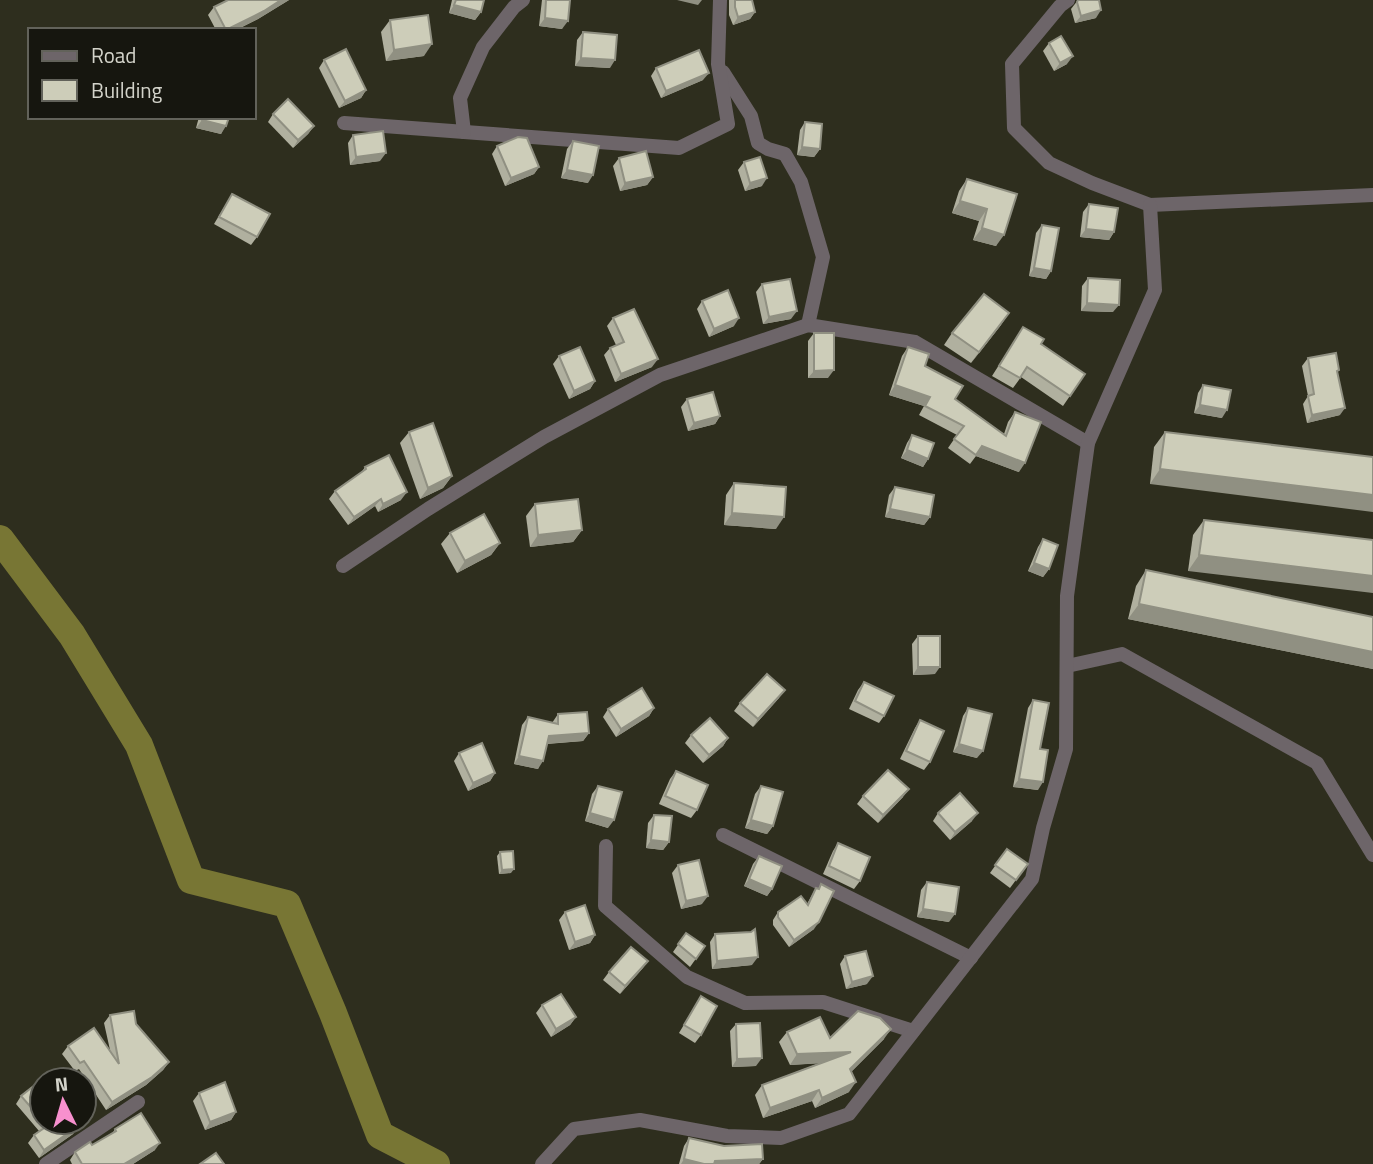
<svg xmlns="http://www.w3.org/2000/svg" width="1373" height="1164" viewBox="0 0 1373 1164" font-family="'Titillium Web',sans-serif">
<rect width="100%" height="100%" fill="#2e2e1e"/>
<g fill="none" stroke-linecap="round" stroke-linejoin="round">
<!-- river -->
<polyline stroke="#787634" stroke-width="28" points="0,539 72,635 139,745 191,880 287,904 333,1013 380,1135 436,1164"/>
<!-- street -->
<g stroke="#6d6569" stroke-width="14">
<polyline points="1068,0 1060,6 1012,64 1014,128 1049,163 1092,183 1150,205 1373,195"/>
<polyline points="723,72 751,116 758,143 768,149 785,154 801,182 823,257 808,325"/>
<polyline points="344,123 679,148 728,124 718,64 720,0"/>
<polyline points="464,132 460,98 483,47 514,7 523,0"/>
<polyline points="343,566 428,509 544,437 660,375 808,325 915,342 1088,443"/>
<polyline points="1067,666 1122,654 1317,763 1373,855"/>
<polyline points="723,835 971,958"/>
<polyline points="606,846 605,906 687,977 745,1003 823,1002 913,1031"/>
<polyline points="46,1164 138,1102"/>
<polyline points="542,1164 574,1129 640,1120 727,1136 781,1138 849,1114 1032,879 1043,828 1066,749 1067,596 1088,443 1155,290 1150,205"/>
</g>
</g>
<!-- wall -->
<g fill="#b0b09f">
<polygon points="228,0 289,0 258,19 236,30 216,30 208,15 214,7"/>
<polygon points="452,0 484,0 481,12 475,20 449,13"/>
<polygon points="542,0 570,0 562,29 539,26"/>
<polygon points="729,0 752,0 755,12 750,19 733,25 729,15"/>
<polygon points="1078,0 1096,18 1075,23 1071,9"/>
<polygon points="390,20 424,56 386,61 381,32"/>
<polygon points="583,32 610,68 575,66 577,40"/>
<polygon points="1049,43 1067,64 1054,71 1043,51"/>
<polygon points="324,60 366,90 361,98 339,108 319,68"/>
<polygon points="656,68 703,80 661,98 651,76"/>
<polygon points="273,114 314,126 308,134 293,148 268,122"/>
<polygon points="199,117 229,117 221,134 196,128"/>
<polygon points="805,122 820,149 814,157 797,155 800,130"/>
<polygon points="353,135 380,161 350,165 348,143"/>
<polygon points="573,141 588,183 561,178 567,149"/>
<polygon points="497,146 539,167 534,174 505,186 492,154"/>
<polygon points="619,158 653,177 647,185 620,191 613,166"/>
<polygon points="744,162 762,186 745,191 738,170"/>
<polygon points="967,179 1017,194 996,246 973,240 979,221 952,213 959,191"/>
<polygon points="232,194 257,237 251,245 214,224"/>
<polygon points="1089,204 1114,232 1109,240 1080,237 1083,212"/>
<polygon points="1042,225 1051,271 1046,279 1029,276 1036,233"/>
<polygon points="1088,278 1113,312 1081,311 1082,286"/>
<polygon points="762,284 791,319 763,324 756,292"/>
<polygon points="702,301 734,326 709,337 697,309"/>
<polygon points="613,318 652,367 615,382 604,355 610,348 616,345 607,326"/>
<polygon points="1001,325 971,363 944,345 952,333"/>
<polygon points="1023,327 1041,344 1085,374 1063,406 1021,377 1013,388 992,376"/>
<polygon points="814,333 828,378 808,378 808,341"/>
<polygon points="908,347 955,399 1004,434 1008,422 1015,412 1019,472 976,456 970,464 948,448 957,435 919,415 924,406 889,395 902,356"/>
<polygon points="559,356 595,381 590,389 569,399 553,364"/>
<polygon points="1308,358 1337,373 1340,415 1307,423 1303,404 1308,396 1302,366"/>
<polygon points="1203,385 1222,418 1194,413 1198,393"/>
<polygon points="687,399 720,416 715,424 688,431 681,407"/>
<polygon points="409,432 452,476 443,488 420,499 400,443"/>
<polygon points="1165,432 1373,457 1150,484 1154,447"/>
<polygon points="912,435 928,459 923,467 901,458 907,443"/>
<polygon points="365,467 401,500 378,512 375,506 348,525 329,499 335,491 361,473"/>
<polygon points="734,483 776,529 724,525 726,495"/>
<polygon points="895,487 930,517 924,525 885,517 889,495"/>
<polygon points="535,504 582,530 573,542 530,547 526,516"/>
<polygon points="1204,520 1373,540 1188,571 1193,535"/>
<polygon points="450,533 500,543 491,555 457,573 441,544"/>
<polygon points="1043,539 1049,569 1043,577 1028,571 1038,547"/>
<polygon points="1146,570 1373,617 1373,669 1128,619 1136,586"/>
<polygon points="918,636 935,674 913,675 912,644"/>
<polygon points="864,682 884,716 879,723 849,709 858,690"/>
<polygon points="779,698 753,727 734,711 740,703"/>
<polygon points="1033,700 1040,749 1038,790 1013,787 1028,708"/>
<polygon points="654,708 649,716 616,737 603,717 608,709"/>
<polygon points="968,708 977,758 953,752 963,716"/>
<polygon points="558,714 589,733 583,741 547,744 538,769 514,764 522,725 528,717 552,723"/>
<polygon points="920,720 930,762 924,770 900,759 915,728"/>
<polygon points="691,735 728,738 723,746 703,763 685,743"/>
<polygon points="459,753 495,773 490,781 468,791 454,761"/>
<polygon points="676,771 697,810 691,818 659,804 670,779"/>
<polygon points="598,786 608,828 585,821 592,794"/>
<polygon points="761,786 773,826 767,834 745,828 755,794"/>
<polygon points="863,796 903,797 878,823 857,804"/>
<polygon points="938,813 972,821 950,840 933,821"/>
<polygon points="654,815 669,842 663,850 646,848 648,823"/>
<polygon points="838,843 860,881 854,889 823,874 833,851"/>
<polygon points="1007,849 1028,864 1010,888 990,873"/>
<polygon points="500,852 511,873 499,874 497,856"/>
<polygon points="759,856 772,889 767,896 744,886 753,864"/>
<polygon points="678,865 702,904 681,909 672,873"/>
<polygon points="927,882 949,922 917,917 921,890"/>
<polygon points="821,884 814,929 789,947 773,925 773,920 778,912 807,904 816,888 818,889"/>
<polygon points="565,912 595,935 590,943 569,950 559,920"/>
<polygon points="686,933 705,946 690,967 673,952"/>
<polygon points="715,934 752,965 712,969 710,942"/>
<polygon points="845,956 867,984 846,989 840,964"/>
<polygon points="648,961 642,969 620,994 603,980 609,972"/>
<polygon points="701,996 701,1035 695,1043 679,1033"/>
<polygon points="542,1005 576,1017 570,1025 551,1037 536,1013"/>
<polygon points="110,1015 136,1024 169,1062 163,1070 146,1085 106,1110 79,1069 75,1071 62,1054 68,1046 110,1050 104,1023"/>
<polygon points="736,1024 756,1066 732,1067 730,1031"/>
<polygon points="787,1032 830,1038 884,1039 851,1072 849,1092 815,1108 812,1101 763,1118 755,1095 762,1085 820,1063 790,1065 779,1042"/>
<polygon points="42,1083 42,1122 75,1122 78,1126 73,1134 39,1158 28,1143 34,1135 39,1131 16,1104 21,1096"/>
<polygon points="199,1093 236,1112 231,1120 205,1130 193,1101"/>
<polygon points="115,1129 155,1150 133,1164 72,1164 70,1160 75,1152 92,1145 112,1134"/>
<polygon points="689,1138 763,1159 759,1164 679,1164 684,1146"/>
</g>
<!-- shaded-wall -->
<g fill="#909082">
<polygon points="281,0 289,0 258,19 236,30 226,30"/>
<polygon points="677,0 702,0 698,5"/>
<polygon points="454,5 481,12 475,20 449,13"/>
<polygon points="1101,10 1096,18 1075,23 1081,16"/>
<polygon points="755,12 750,19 733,25 738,17"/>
<polygon points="545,18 568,21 562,29 539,26"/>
<polygon points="432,44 424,56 386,61 394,50"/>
<polygon points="1073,56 1067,64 1054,71 1060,63"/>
<polygon points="581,58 615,60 610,68 575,66"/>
<polygon points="709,73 703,80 661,98 666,91"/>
<polygon points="366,90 361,98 339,108 345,101"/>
<polygon points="202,120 226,126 221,134 196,128"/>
<polygon points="314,126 308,134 293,148 298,140"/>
<polygon points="802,147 820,149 814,157 797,155"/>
<polygon points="386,153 380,161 350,165 356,157"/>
<polygon points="539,167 534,174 505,186 511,178"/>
<polygon points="567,170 593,175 588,183 561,178"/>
<polygon points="653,177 647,185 620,191 625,183"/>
<polygon points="767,178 762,186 745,191 750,183"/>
<polygon points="960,201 987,209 979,221 952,213"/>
<polygon points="982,228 1004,235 996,246 973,240"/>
<polygon points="1086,229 1114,232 1109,240 1080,237"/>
<polygon points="1034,268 1051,271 1046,279 1029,276"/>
<polygon points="1087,303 1119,305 1113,312 1081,311"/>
<polygon points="797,311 791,319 763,324 769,317"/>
<polygon points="1009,313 1001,325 971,363 979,352"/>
<polygon points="739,318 734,326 709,337 714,329"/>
<polygon points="658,359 652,367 615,382 621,374"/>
<polygon points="834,370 828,378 808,378 814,371"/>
<polygon points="595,381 590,389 569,399 574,391"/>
<polygon points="895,385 930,397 924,406 889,395"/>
<polygon points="1200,405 1227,410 1222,418 1194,413"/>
<polygon points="1345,408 1340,415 1307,423 1312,415"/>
<polygon points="720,416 715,424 688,431 694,423"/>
<polygon points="982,446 1025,463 1019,472 976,456"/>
<polygon points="907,450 928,459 923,467 901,458"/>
<polygon points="1160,469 1373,495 1373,512 1150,484"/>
<polygon points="452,476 443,488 420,499 428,488"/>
<polygon points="407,492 401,500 378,512 383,504"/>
<polygon points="381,499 375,506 348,525 354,517"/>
<polygon points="890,509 930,517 924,525 885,517"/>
<polygon points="732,513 784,517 776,529 724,525"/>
<polygon points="582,530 573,542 530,547 538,535"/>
<polygon points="500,543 491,555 457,573 465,561"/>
<polygon points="1199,555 1373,576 1373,593 1188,571"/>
<polygon points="1034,563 1049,569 1043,577 1028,571"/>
<polygon points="1139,604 1373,652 1373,669 1128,619"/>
<polygon points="918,667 940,667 935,674 913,675"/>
<polygon points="785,690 779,698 753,727 758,719"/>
<polygon points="654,708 649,716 616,737 621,729"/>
<polygon points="589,733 583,741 543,744 549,736"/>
<polygon points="728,738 723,746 703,763 709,755"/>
<polygon points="959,744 983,751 977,758 953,752"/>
<polygon points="519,756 543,761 538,769 514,764"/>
<polygon points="495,773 490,781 468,791 473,783"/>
<polygon points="1019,779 1043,782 1038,790 1013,787"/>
<polygon points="909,789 903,797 878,823 883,815"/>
<polygon points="590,813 614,820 608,828 585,821"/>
<polygon points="978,813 972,821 950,840 955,832"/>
<polygon points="751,820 773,826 767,834 745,828"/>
<polygon points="651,840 669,842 663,850 646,848"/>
<polygon points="514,869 511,873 499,874 502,870"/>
<polygon points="749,879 772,889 767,896 744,886"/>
<polygon points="708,896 702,904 681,909 686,901"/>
<polygon points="923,909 955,914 949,922 917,917"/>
<polygon points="819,922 814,929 789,947 794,940"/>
<polygon points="595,935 590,943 569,950 575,942"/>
<polygon points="758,957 752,965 712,969 717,961"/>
<polygon points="648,961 642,969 620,994 625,986"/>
<polygon points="873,976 867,984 846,989 852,982"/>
<polygon points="576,1017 570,1025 551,1037 556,1029"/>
<polygon points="891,1029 884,1039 843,1080 850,1069"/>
<polygon points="851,1052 844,1062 790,1065 797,1054"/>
<polygon points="762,1058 756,1066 732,1067 737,1059"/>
<polygon points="169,1062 163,1070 146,1085 106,1110 112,1102"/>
<polygon points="856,1082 849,1092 815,1108 822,1098"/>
<polygon points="819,1090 812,1101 763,1118 770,1108"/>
<polygon points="236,1112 231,1120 205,1130 210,1122"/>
<polygon points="78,1126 73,1134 39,1158 44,1150"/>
<polygon points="160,1143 155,1150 133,1164 124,1164"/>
<polygon points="684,1159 704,1164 681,1164"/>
<polygon points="763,1159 759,1164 713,1164 715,1161"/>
</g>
<!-- building -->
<g fill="#cdcdb9" stroke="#909082" stroke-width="2">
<polygon points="228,0 281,0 264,11 226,30 214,7"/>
<polygon points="456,0 484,0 481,12 454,5"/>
<polygon points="546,0 570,0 568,21 545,18"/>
<polygon points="735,0 752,0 755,12 738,17 735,7"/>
<polygon points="1078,0 1099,0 1101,10 1081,16 1077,2"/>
<polygon points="428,15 432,44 394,50 390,20"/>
<polygon points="583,32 617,35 615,60 581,58"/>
<polygon points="1061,36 1073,56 1060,63 1049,43"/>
<polygon points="346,49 366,90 345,101 324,60"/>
<polygon points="699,50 709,73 666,91 656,68"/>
<polygon points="288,99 314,126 298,140 273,114"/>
<polygon points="202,117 229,117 226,126 202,120"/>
<polygon points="805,122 822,124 820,149 802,147"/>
<polygon points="383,131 386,153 356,157 353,135"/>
<polygon points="518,137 527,138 539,167 511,178 497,146"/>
<polygon points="573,141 599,146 593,175 567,170"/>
<polygon points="646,151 653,177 625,183 619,158"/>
<polygon points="760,157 767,178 750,183 744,162"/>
<polygon points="967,179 1017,194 1004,235 982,228 987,209 960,201"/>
<polygon points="232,194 270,214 257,237 219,217"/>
<polygon points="1089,204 1118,208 1114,232 1086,229"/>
<polygon points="1042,225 1059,228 1051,271 1034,268"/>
<polygon points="1088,278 1120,280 1119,305 1087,303"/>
<polygon points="790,279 797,311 769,317 762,284"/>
<polygon points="728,290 739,318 714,329 702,301"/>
<polygon points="984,294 1009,313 979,352 952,333"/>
<polygon points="634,309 658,359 621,374 610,348 624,342 613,318"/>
<polygon points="1023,327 1044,339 1041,344 1085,374 1070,396 1027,367 1020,378 999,366"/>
<polygon points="814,333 834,333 834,370 814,371"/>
<polygon points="580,347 595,381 574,391 559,356"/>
<polygon points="908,347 929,354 925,366 963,386 955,399 1006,436 1015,412 1041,422 1025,463 982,446 976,455 954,439 964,426 925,406 930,397 895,385"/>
<polygon points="1336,353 1339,370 1337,371 1345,408 1312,415 1308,396 1314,394 1308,358"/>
<polygon points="1203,385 1231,390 1227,410 1200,405"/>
<polygon points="713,392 720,416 694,423 687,399"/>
<polygon points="433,423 452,476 428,488 409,432"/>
<polygon points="1165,432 1373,457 1373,495 1160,469"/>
<polygon points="912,435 934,443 928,459 907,450"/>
<polygon points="389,455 407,492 383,504 381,499 354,517 335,491 366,469 365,467"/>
<polygon points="734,483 786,487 784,517 732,513"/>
<polygon points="895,487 934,495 930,517 890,509"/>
<polygon points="578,499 582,530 538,535 535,504"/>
<polygon points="484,514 500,543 465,561 450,533"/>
<polygon points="1204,520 1373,540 1373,576 1199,555"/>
<polygon points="1043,539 1058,545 1049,569 1034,563"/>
<polygon points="1146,570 1373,617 1373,652 1139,604"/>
<rect x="918" y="636" width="22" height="31"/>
<polygon points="767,674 785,690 758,719 740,703"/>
<polygon points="864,682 894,696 884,716 855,701"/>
<polygon points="642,688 654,708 621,729 608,709"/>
<polygon points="1033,700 1049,703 1040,749 1048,750 1043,782 1019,779"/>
<polygon points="968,708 992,714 983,751 959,744"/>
<polygon points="587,712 589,733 549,736 543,761 519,756 528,717 558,724 558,714"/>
<polygon points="710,718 728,738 709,755 691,735"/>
<polygon points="920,720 944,731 930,762 906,751"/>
<polygon points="482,743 495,773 473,783 459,753"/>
<polygon points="888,770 909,789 883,815 863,796"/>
<polygon points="676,771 708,785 697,810 665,796"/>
<polygon points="598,786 622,792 614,820 590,813"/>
<polygon points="761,786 783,792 773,826 751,820"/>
<polygon points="960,793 978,813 955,832 938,813"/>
<polygon points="654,815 672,816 669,842 651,840"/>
<polygon points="838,843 870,857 860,881 829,866"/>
<polygon points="1007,849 1028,864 1016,880 995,865"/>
<polygon points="513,851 514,869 502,870 500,852"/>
<polygon points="759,856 782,866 772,889 749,879"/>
<polygon points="699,860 708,896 686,901 678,865"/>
<polygon points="927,882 959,887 955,914 923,909"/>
<polygon points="821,884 834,891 819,922 794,940 778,917 778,912 801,896 808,905 816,888 819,889"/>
<polygon points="585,905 595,935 575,942 565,912"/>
<polygon points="755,929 758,957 717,961 715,934 751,932"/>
<polygon points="686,933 705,946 696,959 678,944"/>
<polygon points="631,947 648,961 625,986 609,972"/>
<polygon points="866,951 873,976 852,982 845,956"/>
<polygon points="561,994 576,1017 556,1029 542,1005"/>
<polygon points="701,996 717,1006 701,1035 684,1025"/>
<polygon points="134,1011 136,1024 169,1062 152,1077 112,1102 84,1061 80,1063 68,1046 94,1028 119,1064 110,1015"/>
<polygon points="858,1011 880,1018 891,1029 850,1069 856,1082 822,1098 819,1090 770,1108 762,1085 851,1052 797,1054 787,1032 820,1017 830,1038"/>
<polygon points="760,1023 762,1058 737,1059 736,1024"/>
<polygon points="40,1081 42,1083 42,1120 21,1096"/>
<polygon points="225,1082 236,1112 210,1122 199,1093"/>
<polygon points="141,1113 160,1143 124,1164 82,1164 75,1152 90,1142 92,1145 116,1131 115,1129"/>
<polygon points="43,1122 75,1122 78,1126 44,1150 34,1135 47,1126"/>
<polygon points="689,1138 724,1146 762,1144 763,1159 715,1161 714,1164 704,1164 684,1159"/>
<polygon points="216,1153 224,1164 200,1164"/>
</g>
<!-- legend -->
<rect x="28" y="28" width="228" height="91" fill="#16160f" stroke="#62625a" stroke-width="2"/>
<rect x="42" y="51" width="35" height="10" fill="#6d6569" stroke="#62625a" stroke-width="2"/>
<text x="91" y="63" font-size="21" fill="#d3d3ca">Road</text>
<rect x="42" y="80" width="35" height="21" fill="#cdcdb9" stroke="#62625a" stroke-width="2"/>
<text x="91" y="98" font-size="21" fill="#d3d3ca">Building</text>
<!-- north arrow -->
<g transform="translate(63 1101) rotate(355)"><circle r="33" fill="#16160f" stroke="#62625a" stroke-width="2"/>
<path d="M0-5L12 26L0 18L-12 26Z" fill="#f790ce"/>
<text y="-10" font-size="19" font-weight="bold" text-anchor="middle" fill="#d3d3ca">N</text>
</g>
</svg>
